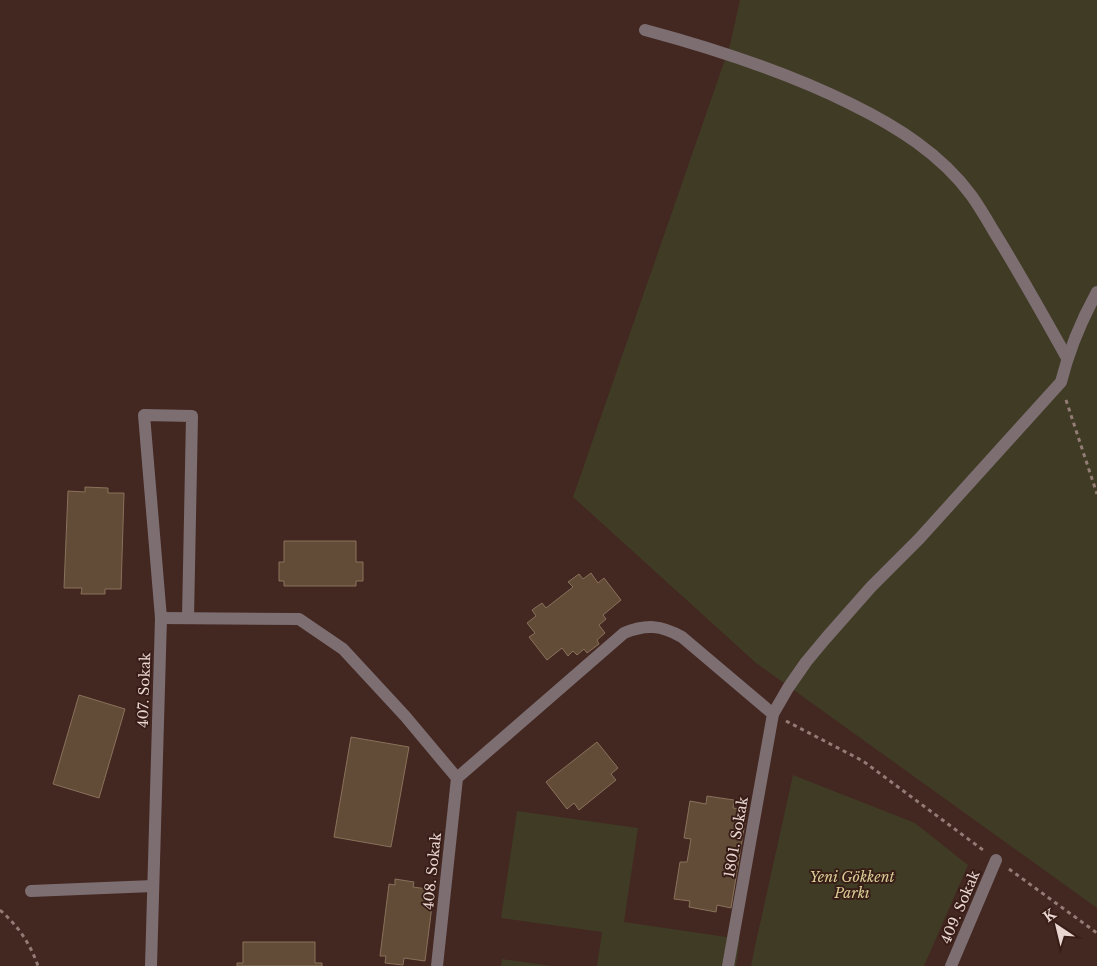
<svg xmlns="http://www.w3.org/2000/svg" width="1097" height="966" viewBox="0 0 1097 966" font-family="'Libre Baskerville',serif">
<rect width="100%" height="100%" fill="#432721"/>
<!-- green -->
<g fill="#403b25">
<polygon points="740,0 1097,0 1097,908 756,663 573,497 730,45"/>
<polygon points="793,775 915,823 968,865 924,966 751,966 754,951"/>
<polygon points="517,811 638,828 624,922 740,939 736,966 597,966 602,932 501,918"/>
<polygon points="502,959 551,966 501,966"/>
</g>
<!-- building -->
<g fill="#624c37" stroke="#89725b">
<polygon points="85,487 108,488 108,493 124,493 121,589 105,589 105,594 81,594 82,588 64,588 68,491 85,492"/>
<polygon points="284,541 356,541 356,562 363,562 363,581 356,581 356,586 284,586 284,581 279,581 279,562 284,562"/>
<polygon points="591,573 598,583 604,578 621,600 603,615 606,619 599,625 605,633 597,640 599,644 587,653 584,649 577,655 573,651 568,656 562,648 547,660 529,637 535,633 527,623 536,616 532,610 542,603 546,608 573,587 568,582 579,574 583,579"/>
<polygon points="79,695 125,709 99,798 53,784"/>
<polygon points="351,737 409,747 391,847 334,837"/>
<polygon points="597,742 618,768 611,774 616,780 579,810 574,803 567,809 546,782"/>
<polygon points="707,796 734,800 733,808 747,810 731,908 717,905 716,912 689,907 690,901 674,899 680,862 687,862 691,839 684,838 690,801 706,804"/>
<polygon points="395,879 414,882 413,887 434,890 425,961 404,958 403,965 385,963 386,956 380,956 389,884 395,885"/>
<polygon points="243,942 315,942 315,963 322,963 322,966 237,966 237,963 243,963"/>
</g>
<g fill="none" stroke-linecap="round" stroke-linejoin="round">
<!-- path -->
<g stroke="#947c76" stroke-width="3" stroke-dasharray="4 4" stroke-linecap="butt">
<polyline points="1066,400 1097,494"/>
<polyline points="786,721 863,761 983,850"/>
<polyline points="1009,869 1097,933"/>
<path d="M0,910C18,926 30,943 38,966"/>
</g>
<!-- minor -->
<g stroke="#7d6e72" stroke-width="12">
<path d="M645,30C716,49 786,72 851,104C896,126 941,154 971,195C979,206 986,218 993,230C1019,272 1043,315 1067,358"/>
<polyline points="161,618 299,619 343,649 405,716 457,778"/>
<path d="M457,778L624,633C646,624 661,625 682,637L773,714"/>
<polyline points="31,891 153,886"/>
<polyline points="151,966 161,618 144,415 192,416 188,618"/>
<polyline points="437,966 457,778"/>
<path d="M728,966L773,714L788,688L806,662L826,638L871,587L919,539L1061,382C1069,350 1081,321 1097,292"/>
<polyline points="951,966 996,860"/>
</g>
</g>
<g text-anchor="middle" stroke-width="4" stroke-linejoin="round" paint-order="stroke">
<!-- street labels -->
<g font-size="14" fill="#e9d6d1" stroke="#381d17">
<text transform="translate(144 690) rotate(-88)" y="5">407. Sokak</text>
<text transform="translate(736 837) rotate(-80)" y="5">1801. Sokak</text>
<text transform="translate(432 871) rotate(-84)" y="5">408. Sokak</text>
<text transform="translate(960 907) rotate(-67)" y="5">409. Sokak</text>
</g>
<!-- park labels -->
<g font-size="14" font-style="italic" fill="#d6cc94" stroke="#381d17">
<text x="852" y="882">Yeni Gökkent<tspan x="852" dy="16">Parkı</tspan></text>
</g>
</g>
<!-- north arrow -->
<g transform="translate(1057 926) rotate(325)" stroke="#381d17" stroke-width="4" paint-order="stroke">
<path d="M0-4L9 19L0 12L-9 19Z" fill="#e9d6d1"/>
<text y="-8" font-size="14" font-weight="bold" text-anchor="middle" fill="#e9d6d1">K</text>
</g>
</svg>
